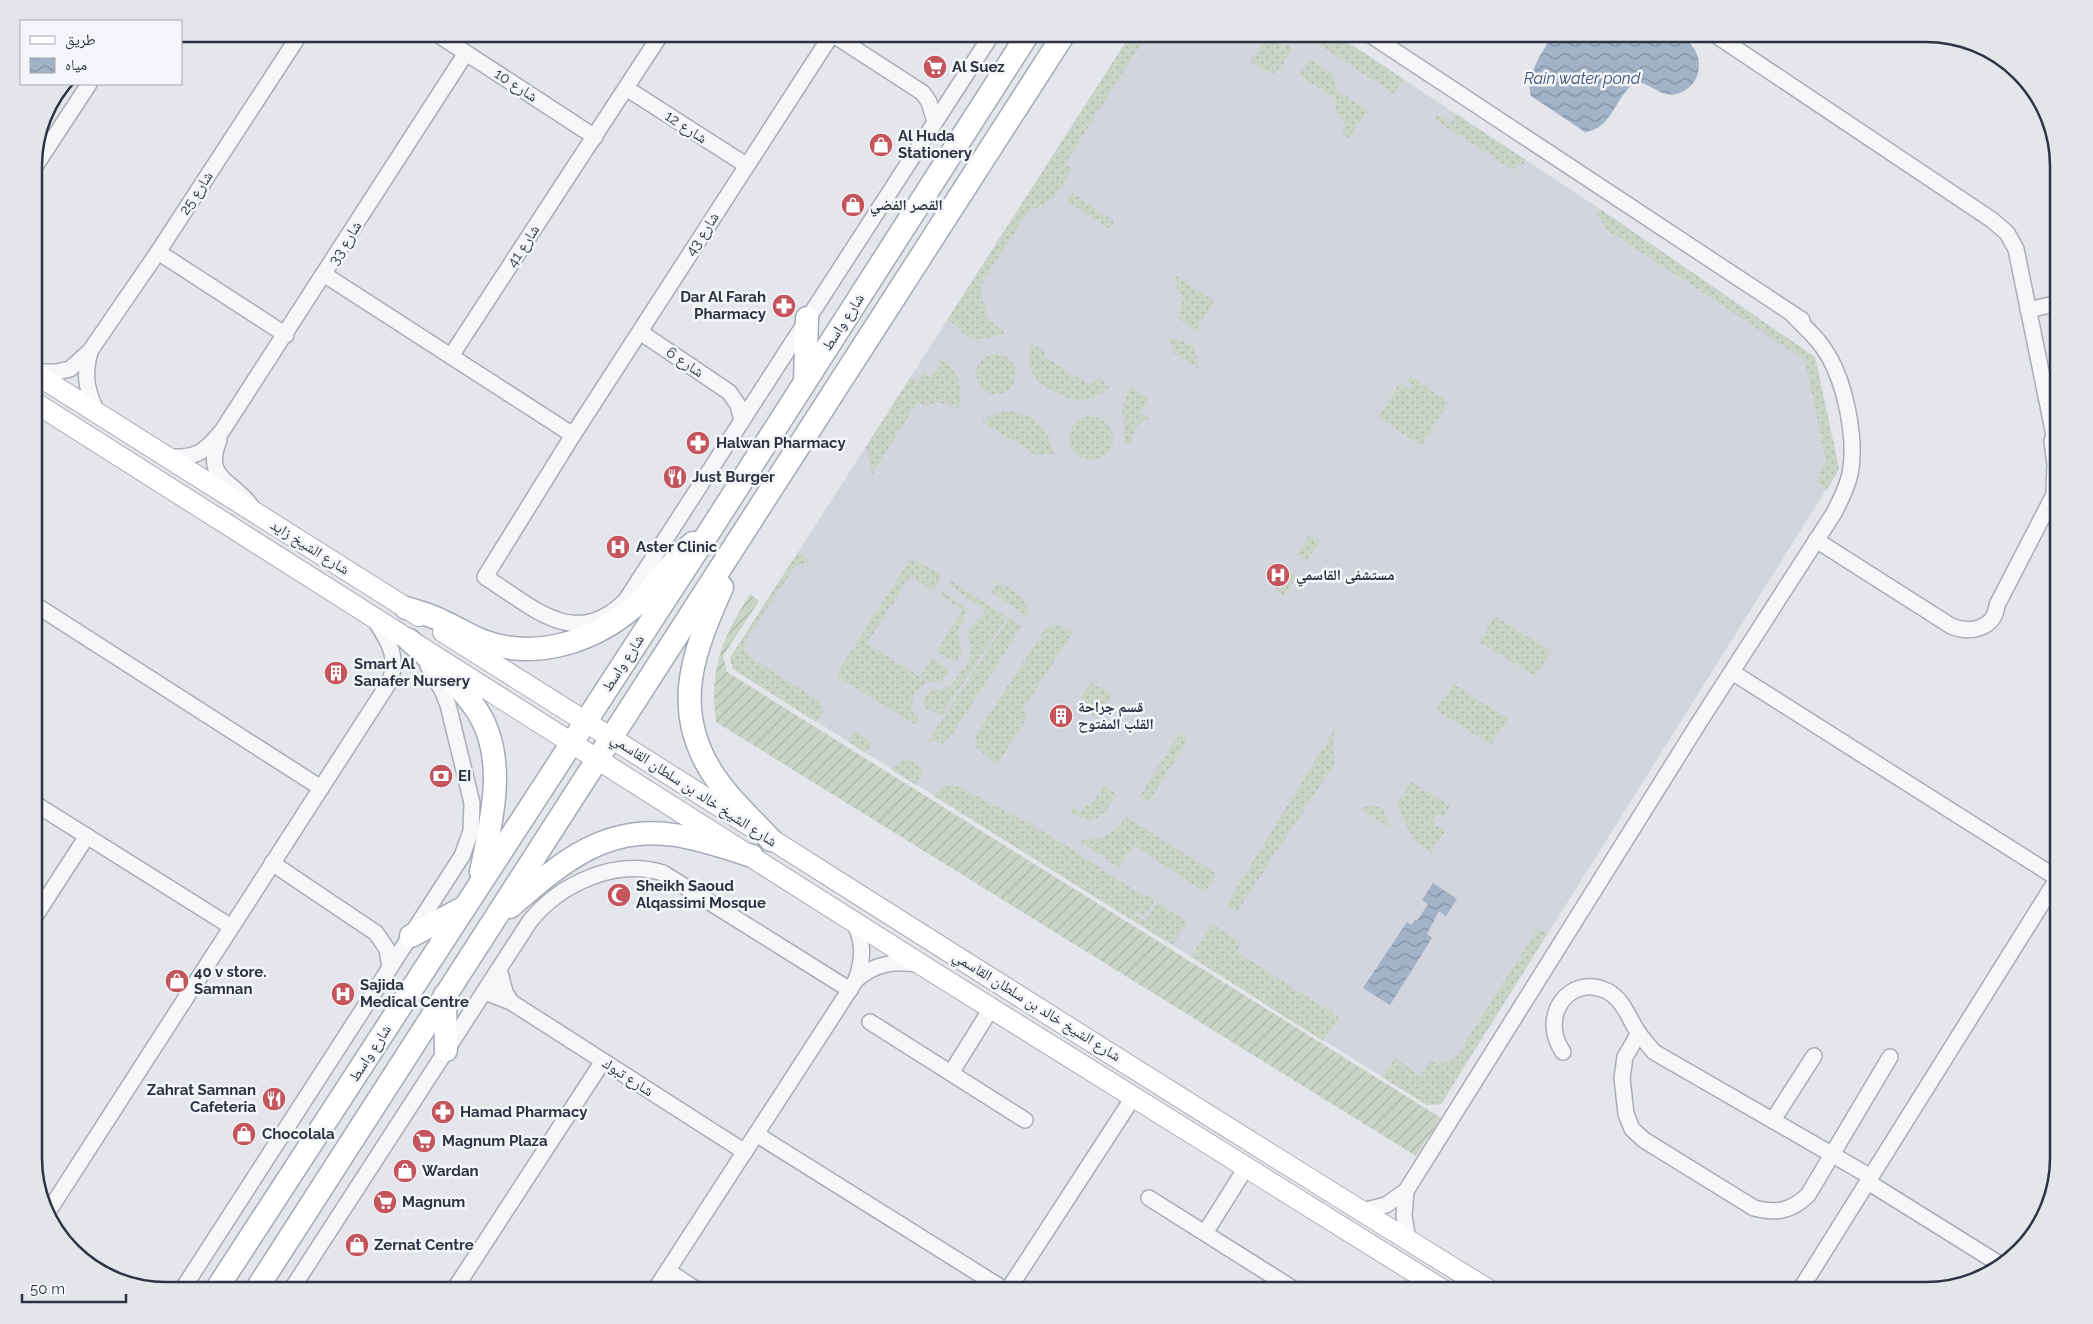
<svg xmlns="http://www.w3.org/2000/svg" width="2093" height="1324" viewBox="0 0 2093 1324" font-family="Raleway,'Noto Naskh Arabic',sans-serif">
<defs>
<pattern id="grass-dots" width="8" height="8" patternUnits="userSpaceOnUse" patternTransform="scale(1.25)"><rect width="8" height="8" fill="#c8d4c6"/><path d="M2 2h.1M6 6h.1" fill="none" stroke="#acb6ab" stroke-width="1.8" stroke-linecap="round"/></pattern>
<pattern id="garden-furrows" width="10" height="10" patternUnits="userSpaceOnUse" patternTransform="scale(1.25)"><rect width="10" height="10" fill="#c8d4c6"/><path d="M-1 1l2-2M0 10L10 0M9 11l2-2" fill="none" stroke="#acb6ab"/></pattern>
<pattern id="water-waves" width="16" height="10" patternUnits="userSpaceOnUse" patternTransform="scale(1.25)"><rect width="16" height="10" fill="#a2b2c7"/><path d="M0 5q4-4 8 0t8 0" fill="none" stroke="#8491a3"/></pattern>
</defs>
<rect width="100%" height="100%" fill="#e4e6eb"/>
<!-- built -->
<polygon fill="#d2d5dd" points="1131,34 1335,34 1600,209 1815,357 1839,469 1441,1104 1427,1105 733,669 730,658"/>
<!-- grass -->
<g fill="url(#grass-dots)">
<path d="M1131,34H1147L1065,164L1072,169L1053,198L1026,214L982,283C978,297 987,305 987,318L1005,333C988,340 975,343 960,331L961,329L947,320Z"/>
<polygon points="1303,34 1335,34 1404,79 1394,94"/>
<polygon points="1268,36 1285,46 1287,43 1292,49 1280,69 1274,73 1266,71 1250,61"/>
<polygon points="1313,61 1333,74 1338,91 1367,110 1349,138 1343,135 1344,123 1335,109 1336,99 1299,75 1308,63"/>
<polygon points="1456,114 1526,160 1522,166 1518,164 1514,171 1434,119 1437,115 1450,123"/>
<polygon points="1072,193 1114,221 1109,229 1067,201"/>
<polygon points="1600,209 1815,357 1839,469 1827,490 1817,481 1826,460 1805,360 1603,227 1604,224 1597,215"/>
<polygon points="1176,276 1214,301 1196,331 1179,319 1183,297 1176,286"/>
<path d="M1167,339C1187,338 1199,347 1198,368L1172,352L1176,347Z"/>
<path d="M1031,343L1046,353L1045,357L1090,385L1099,377L1109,387C1089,406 1068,402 1046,387C1040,382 1034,378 1031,370C1028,361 1030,352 1031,343Z"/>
<circle cx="996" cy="374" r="20"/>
<path d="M941,359C960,372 962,387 960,408L937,402L927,406L917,403L872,474L866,447L911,376L917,381L923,373L930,378L941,364L939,362Z"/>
<polygon points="1410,376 1449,402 1421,446 1378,417 1400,383 1410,390 1413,385 1407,381"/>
<path d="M1131,385L1148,399L1140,412L1150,419C1137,421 1132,433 1131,444H1125L1122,406Z"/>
<path d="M1006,411C1032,412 1050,427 1053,454L1036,455L981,421L997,413Z"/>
<circle cx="1091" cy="438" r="22"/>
<polygon points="1310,534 1320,541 1307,560 1297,554"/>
<polygon points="798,552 812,562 803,563 794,568 745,642 744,650 748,656 821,702 823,711 816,722 733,669 730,658"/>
<polygon points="911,558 939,573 941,578 934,591 911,576 867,643 920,677 932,658 948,669 948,672 942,681 926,683 913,694 912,711 919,720 916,725 839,678 837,673"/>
<polygon points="1286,570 1296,576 1284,596 1273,589"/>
<path d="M951,581L1007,617L941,716L926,708L924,697L930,691L950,687L968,661L971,651L967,630C973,622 981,620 985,610L950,585L949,583Z"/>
<path d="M998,581C1012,590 1031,597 1027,616L991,592Z"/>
<polygon points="943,592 968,609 958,631 962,652 956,661 949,659 936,652 963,610 941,595"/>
<polygon points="1495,616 1551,651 1535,676 1479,642"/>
<polygon points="1009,618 1022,626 953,733 941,745 933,740 931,743 928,741"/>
<polygon points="1058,625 1073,632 1022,711 1026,714 1027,718 997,765 977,748 976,735 1043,632 1050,627"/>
<polygon points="1091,682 1112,695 1097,719 1076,705"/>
<polygon points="1453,684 1508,719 1491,745 1436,710"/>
<polygon points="1336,727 1333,745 1334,765 1237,912 1226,905"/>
<polygon points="854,731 872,743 866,753 848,742"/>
<polygon points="1180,733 1187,740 1149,802 1139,797"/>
<polygon points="901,759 908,759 920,767 922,777 916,785 892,770"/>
<polygon points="1411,782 1451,806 1444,818 1437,814 1432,822 1445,831 1431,853 1413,840 1397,804"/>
<polygon points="949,785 960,787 1043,831 1145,897 1147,894 1155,900 1144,917 1136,911 1130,919 934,796 938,790"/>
<path d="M1103,786L1117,794C1102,817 1096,829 1070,811L1073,807L1081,812L1087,804L1090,806L1098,794L1100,795L1102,792L1100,790Z"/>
<polygon points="1375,806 1383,809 1391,828 1358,808"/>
<path d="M1126,817L1217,874L1208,888L1203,890L1198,888L1134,845L1118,868L1080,841L1081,839C1101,841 1115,834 1126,817Z"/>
<polygon points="1157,902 1187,922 1172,945 1132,920 1135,915 1145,921"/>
<polygon points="1212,924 1242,943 1237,952 1339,1017 1323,1041 1191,957"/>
<polygon points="1538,928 1547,934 1441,1104 1427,1105 1382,1077 1395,1057 1419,1076 1430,1062 1441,1064 1456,1057"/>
</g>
<!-- garden -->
<path fill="url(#garden-furrows)" d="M750,594L759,601L723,656L727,672L1441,1118L1416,1156L716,722C709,670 722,638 750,594Z"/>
<!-- water -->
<g fill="url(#water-waves)">
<path d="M1553,34C1583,34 1612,34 1642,34C1651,34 1664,31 1673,34C1705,42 1708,83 1679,93C1661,100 1651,82 1636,82C1615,95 1613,129 1585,132L1531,96C1525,76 1543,51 1553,34Z"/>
<polygon points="1433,883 1457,899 1446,916 1439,911 1427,934 1432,938 1390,1005 1363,988 1407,922 1411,925 1415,920 1417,921 1428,904 1422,900"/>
</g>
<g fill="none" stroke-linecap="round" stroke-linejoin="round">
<!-- street casing -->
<g stroke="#a9adb5" stroke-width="18">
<g id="street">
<polyline points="437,34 595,137"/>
<path d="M832,34L573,435L485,577C532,606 575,652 626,600L992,34"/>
<polyline points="832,34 923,93 929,102 935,122"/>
<polyline points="1369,34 1802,320"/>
<polyline points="1714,34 1992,220 2007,233 2016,249 2054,435 2059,446"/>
<polyline points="626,88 746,165"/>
<polyline points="34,168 89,84"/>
<polyline points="158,252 286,335"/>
<polyline points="325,275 573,435"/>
<polyline points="2028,310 2059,303"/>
<polyline points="640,332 729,392 738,405 742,421"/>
<path d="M90,352C83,376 87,392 98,414"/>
<polyline points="451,356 661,34"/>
<polyline points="34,372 57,372 70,369 90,351 158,252 300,34"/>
<polyline points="2054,435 2052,441 2055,464 2054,492"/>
<path d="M219,440C203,480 232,479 252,507"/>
<path d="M167,457C196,458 203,454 222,431L466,53"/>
<path d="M1816,540L1951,626C1970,634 1995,629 1997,605L2059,485"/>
<polyline points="34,604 321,788"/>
<polyline points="1732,672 2057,878"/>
<polyline points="34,803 230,926"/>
<polyline points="272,863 376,933 387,949 390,968"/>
<polyline points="34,918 87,836"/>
<polyline points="499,969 505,992 511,1002"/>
<path d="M856,980C875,963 896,960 920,965"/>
<polyline points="485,992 511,1002 745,1152"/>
<polyline points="870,1022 1025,1120"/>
<path d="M1639,1033L1625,1057L1622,1078L1626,1114L1632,1129L1644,1140L1754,1208C1777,1214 1791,1211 1808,1195L1890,1057"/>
<path d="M1563,1052C1538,1016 1570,973 1607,991C1624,1000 1629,1019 1639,1034C1644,1040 1649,1046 1654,1052L1871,1177"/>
<polyline points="951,1073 992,1007"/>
<polyline points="1773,1120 1814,1056"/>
<polyline points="756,1134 1005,1290"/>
<polyline points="1868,1182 2001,1265"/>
<polyline points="1406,1191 1404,1216 1408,1240"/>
<polyline points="1149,1198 1295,1290"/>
<path d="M1362,1211L1386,1205L1406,1191L1700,721L1834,513C1840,501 1847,488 1850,474C1857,439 1845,379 1824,349C1816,336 1803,326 1793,315"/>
<path d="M48,1212L390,681C399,656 388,641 375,620"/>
<polyline points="1205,1233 1247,1166"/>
<polyline points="668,1271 697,1290"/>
<polyline points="182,1290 462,856 471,831 472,803 448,705 443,692 428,666"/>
<path d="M291,1290L530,921C560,884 615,858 663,873L850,990"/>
<polyline points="454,1290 603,1061"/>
<path d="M655,1290L856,980C864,958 864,939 852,919"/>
<polyline points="1008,1290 1134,1096"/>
<polyline points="1800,1290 2059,876"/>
</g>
</g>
<!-- secondary casing -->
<g stroke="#a9adb5" stroke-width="22">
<g id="secondary">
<polyline points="34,373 419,616"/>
<polyline points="34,402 925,967 1443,1290"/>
<path d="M443,632C792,851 1138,1074 1489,1290"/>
</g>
</g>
<!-- primary casing -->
<g stroke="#a4aab6" stroke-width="25">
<g id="primary">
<polyline points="805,381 807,318"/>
<path d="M722,587C694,651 671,706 711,771C727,797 751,818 771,840"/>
<path d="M406,608C418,612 431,615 442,621C456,627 469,636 483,641C537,661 595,641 636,605C658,586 668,563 693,543"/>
<path d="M409,640C433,662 460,684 478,712C508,760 491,821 481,872"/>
<path d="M510,907C560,864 604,824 675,835C701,839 727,848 752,856"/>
<polyline points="411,936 463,908"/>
<polyline points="445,995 446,1050"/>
<polyline points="216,1290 711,529 1028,34"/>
<polyline points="256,1290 1064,34"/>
</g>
</g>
<!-- street -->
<use href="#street" stroke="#f7f7f9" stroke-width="15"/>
<!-- secondary -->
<use href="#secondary" stroke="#fff" stroke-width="20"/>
<!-- primary -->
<use href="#primary" stroke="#fff" stroke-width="22"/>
</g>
<!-- icons -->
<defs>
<g id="supermarket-disc" transform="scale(1.25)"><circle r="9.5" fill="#c4555d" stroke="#f4f5f8"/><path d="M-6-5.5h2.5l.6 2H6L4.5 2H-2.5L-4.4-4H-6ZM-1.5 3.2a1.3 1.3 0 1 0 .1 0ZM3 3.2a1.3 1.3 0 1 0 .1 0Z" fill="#fff"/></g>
<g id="shop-disc" transform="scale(1.25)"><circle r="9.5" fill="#c4555d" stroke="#f4f5f8"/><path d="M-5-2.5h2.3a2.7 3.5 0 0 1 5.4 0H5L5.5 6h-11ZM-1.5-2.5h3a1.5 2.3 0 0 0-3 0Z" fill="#fff"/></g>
<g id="pharmacy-disc" transform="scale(1.25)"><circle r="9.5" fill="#c4555d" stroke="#f4f5f8"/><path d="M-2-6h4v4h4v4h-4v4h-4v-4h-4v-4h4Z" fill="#fff"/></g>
<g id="restaurant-disc" transform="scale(1.25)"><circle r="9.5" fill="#c4555d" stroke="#f4f5f8"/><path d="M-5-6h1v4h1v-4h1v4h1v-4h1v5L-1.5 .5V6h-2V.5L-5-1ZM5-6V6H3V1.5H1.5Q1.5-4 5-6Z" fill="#fff"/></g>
<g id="hospital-disc" transform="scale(1.25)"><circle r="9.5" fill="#c4555d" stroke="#f4f5f8"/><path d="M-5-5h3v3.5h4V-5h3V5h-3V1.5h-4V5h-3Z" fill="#fff"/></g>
<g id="building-disc" transform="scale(1.25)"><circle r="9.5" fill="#c4555d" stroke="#f4f5f8"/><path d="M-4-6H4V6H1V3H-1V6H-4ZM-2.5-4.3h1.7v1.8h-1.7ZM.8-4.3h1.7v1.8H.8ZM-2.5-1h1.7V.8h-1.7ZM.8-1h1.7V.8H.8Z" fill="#fff"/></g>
<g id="bank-disc" transform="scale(1.25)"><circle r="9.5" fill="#c4555d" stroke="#f4f5f8"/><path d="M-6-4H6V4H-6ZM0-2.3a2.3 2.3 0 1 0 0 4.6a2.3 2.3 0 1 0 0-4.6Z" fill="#fff"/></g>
<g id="mosque-disc" transform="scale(1.25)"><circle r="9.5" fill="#c4555d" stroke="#f4f5f8"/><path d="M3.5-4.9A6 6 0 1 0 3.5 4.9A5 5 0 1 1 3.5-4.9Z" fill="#fff"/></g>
</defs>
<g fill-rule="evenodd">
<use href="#supermarket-disc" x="935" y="67"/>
<use href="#shop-disc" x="881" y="145"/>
<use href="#shop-disc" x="853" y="205"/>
<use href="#pharmacy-disc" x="784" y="306"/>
<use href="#pharmacy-disc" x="698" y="443"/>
<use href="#restaurant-disc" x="675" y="477"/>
<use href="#hospital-disc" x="618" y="547"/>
<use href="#hospital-disc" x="1278" y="575"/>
<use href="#building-disc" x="336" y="673"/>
<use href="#building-disc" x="1061" y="716"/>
<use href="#bank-disc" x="441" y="776"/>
<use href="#mosque-disc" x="619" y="895"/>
<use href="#shop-disc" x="177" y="981"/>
<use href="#hospital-disc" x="343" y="994"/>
<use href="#restaurant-disc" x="274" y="1099"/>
<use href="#pharmacy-disc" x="443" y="1112"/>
<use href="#shop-disc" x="244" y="1134"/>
<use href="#supermarket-disc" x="424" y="1141"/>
<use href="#shop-disc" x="405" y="1171"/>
<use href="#supermarket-disc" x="385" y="1202"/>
<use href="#shop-disc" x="357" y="1245"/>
</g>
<g text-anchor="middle" stroke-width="5" stroke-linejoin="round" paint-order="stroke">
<!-- poi labels -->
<g font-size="15" font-weight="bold" fill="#2d3342" stroke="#f4f5f8" text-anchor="start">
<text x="952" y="72">Al Suez</text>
<text x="898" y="141">Al Huda<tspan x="898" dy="17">Stationery</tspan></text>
<text x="870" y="210">القصر الفضي</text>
<text x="766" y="302" text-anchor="end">Dar Al Farah<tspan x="766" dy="17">Pharmacy</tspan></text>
<text x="716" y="448">Halwan Pharmacy</text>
<text x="692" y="482">Just Burger</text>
<text x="636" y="552">Aster Clinic</text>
<text x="1296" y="580">مستشفى القاسمي</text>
<text x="354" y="669">Smart Al<tspan x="354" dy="17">Sanafer Nursery</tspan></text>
<text x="1078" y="712">قسم جراحة<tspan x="1078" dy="17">القلب المفتوح</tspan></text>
<text x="458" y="781">EI</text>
<text x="636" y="891">Sheikh Saoud<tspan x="636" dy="17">Alqassimi Mosque</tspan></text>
<text x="194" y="977">40 v store.<tspan x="194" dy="17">Samnan</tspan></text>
<text x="360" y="990">Sajida<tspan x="360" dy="17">Medical Centre</tspan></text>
<text x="256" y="1095" text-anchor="end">Zahrat Samnan<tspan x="256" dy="17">Cafeteria</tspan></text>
<text x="460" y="1117">Hamad Pharmacy</text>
<text x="262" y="1139">Chocolala</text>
<text x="442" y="1146">Magnum Plaza</text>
<text x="422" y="1176">Wardan</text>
<text x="402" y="1207">Magnum</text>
<text x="374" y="1250">Zernat Centre</text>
</g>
<!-- street labels -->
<g font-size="15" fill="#2d3342" stroke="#f4f5f8">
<text transform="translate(516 85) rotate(33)" y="5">شارع 10</text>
<text transform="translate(686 127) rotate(33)" y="5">شارع 12</text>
<text transform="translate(196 193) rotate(-57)" y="5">شارع 25</text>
<text transform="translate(702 234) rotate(-57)" y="5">شارع 43</text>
<text transform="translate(345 243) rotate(-58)" y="5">شارع 33</text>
<text transform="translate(523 246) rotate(-57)" y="5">شارع 41</text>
<text transform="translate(843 322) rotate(-57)" y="5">شارع واسط</text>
<text transform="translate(685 362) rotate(34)" y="5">شارع 6</text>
<text transform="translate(310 547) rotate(32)" y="5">شارع الشيخ زايد</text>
<text transform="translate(623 663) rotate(-57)" y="5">شارع واسط</text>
<text transform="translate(694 790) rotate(33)" y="5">شارع الشيخ خالد بن سلطان القاسمي</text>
<text transform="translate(1037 1006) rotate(32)" y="5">شارع الشيخ خالد بن سلطان القاسمي</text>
<text transform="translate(370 1053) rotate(-57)" y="5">شارع واسط</text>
<text transform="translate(628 1077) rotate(33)" y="5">شارع تبوك</text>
</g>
<!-- water labels -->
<g font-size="16" font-style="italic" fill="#3a4f73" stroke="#f4f5f8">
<text x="1582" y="84">Rain water pond</text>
</g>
</g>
<!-- crop -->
<path d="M0 0H2093V1324H0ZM166 42H1926A124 124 0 0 1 2050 166V1158A124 124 0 0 1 1926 1282H166A124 124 0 0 1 42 1158V166A124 124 0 0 1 166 42Z" fill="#e4e5e9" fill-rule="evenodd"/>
<path fill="none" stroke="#2d3342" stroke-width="2.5" d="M166 42H1926A124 124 0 0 1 2050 166V1158A124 124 0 0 1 1926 1282H166A124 124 0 0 1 42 1158V166A124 124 0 0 1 166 42Z"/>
<!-- legend -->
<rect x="20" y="20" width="162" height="65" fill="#f4f5f8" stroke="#a4a7af"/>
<rect x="30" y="36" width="25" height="8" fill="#ffffff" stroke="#a4a7af"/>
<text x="65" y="45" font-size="15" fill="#2d3342">طريق</text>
<rect x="30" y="58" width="25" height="15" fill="url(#water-waves)" stroke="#a4a7af"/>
<text x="65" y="70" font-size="15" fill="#2d3342">مياه</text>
<!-- scale -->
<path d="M22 1294v8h104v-8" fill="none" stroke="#2d3342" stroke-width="2.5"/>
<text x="30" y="1294" font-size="15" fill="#2d3342" stroke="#f4f5f8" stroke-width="4" paint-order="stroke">50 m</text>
</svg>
